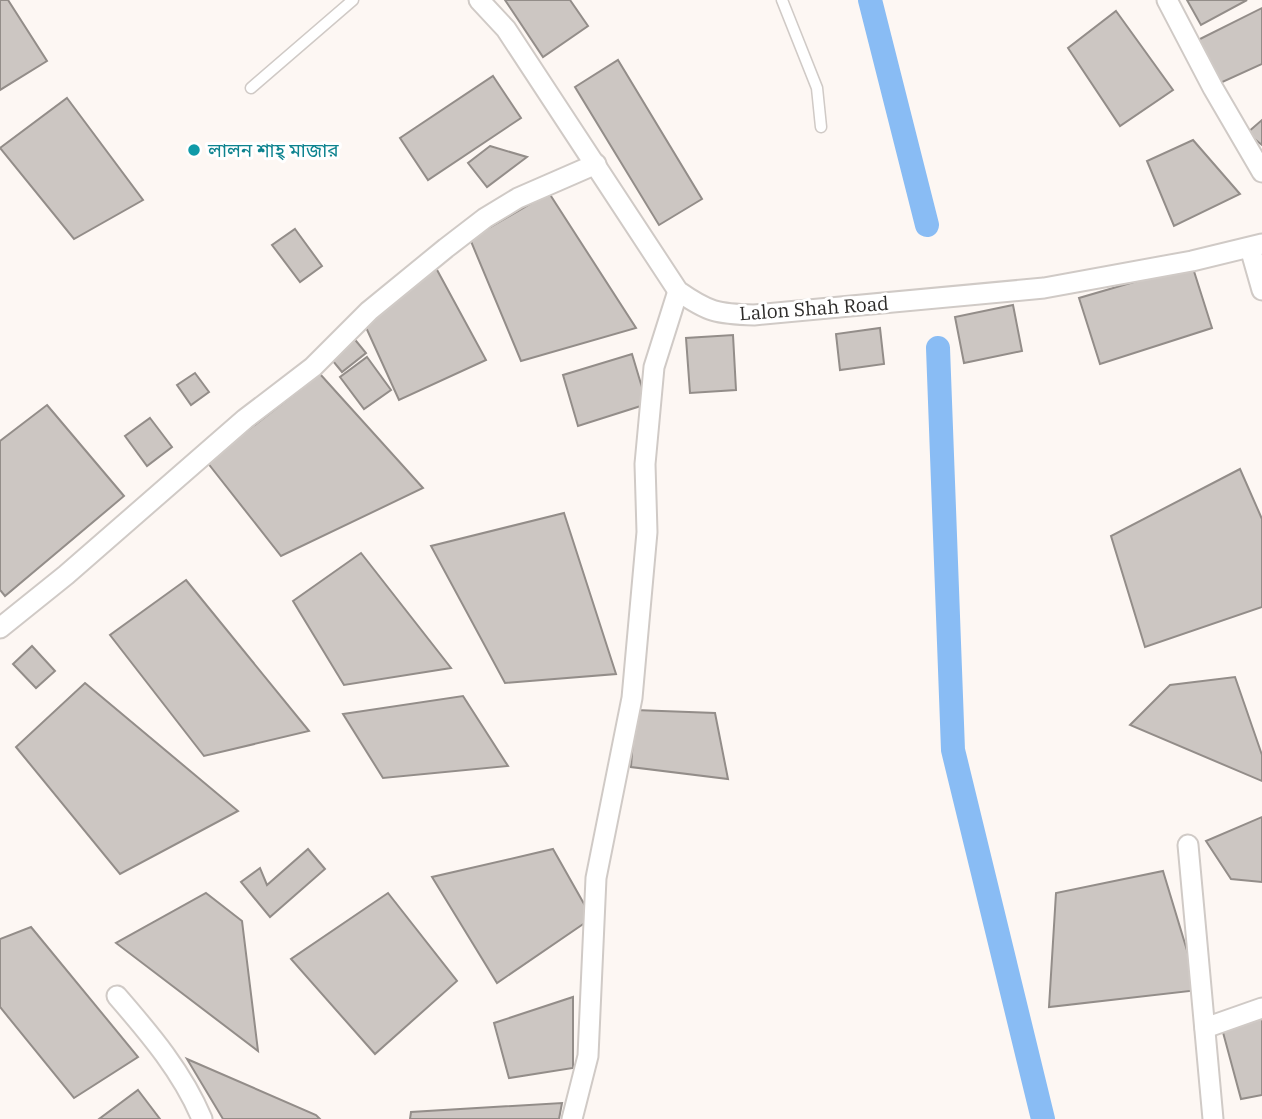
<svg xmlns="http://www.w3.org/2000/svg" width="1262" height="1119" viewBox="0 0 1262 1119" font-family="'IBM Plex Serif','Noto Sans Bengali',serif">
<rect width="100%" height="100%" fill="#fdf7f3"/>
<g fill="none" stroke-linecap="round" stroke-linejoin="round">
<!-- canal -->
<g stroke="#89bcf4" stroke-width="24">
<polyline points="870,0 927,225"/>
<polyline points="938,348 953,750 1043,1119"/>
</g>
</g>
<!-- building -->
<g fill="#ccc6c2" stroke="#938d89" stroke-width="2">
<polygon points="0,0 8,0 47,61 0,90"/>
<polygon points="505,0 570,0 588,26 543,57"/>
<polygon points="1187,0 1247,0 1201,25"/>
<polygon points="1262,8 1262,64 1218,84 1194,42"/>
<polygon points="1116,11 1173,90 1120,126 1068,48"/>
<polygon points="618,60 702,199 659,225 575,87"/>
<polygon points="493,76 521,118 428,180 400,138"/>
<polygon points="67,98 143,200 74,239 0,148"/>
<polygon points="1262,120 1262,145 1247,133"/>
<polygon points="1193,140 1240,194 1174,226 1147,161"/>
<polygon points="490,146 527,157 487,187 468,163"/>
<polygon points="549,193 636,328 521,361 470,239"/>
<polygon points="295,229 322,266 300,282 272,245"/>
<polygon points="1192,265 1212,328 1100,364 1079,298"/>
<polygon points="436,268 486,360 399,400 364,323"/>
<polygon points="1013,305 1022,351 964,363 955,317"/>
<polygon points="880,328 884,364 840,370 836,334"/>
<polygon points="733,335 736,390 690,393 686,338"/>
<polygon points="352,336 366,353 342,372 328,355"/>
<polygon points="632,354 647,404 578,426 563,375"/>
<polygon points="367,357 391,390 364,409 340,377"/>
<polygon points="195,373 209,392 191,405 177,385"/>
<polygon points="320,374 423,488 281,556 207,462"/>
<polygon points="47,405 124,496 5,596 0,590 0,441"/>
<polygon points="150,418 172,447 147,466 125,436"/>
<polygon points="1240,469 1262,519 1262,607 1145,647 1111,536"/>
<polygon points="564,513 616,674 505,683 431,546"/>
<polygon points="361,553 451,668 344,685 293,601"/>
<polygon points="186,580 309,731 204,756 110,635"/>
<polygon points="32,646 55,671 36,688 13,664"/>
<polygon points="1235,677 1262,755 1262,781 1130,725 1170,685"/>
<polygon points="85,683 238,811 120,874 16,747"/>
<polygon points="463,696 508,766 383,778 343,714"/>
<polygon points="635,710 715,713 728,779 631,767"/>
<polygon points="1262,817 1262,882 1231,879 1206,841"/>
<polygon points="308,849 325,869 270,917 241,882 260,868 267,885"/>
<polygon points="553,849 592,918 497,983 432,877"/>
<polygon points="1163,871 1199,990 1049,1007 1056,893"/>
<polygon points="206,893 242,921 258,1051 116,943"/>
<polygon points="388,893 457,981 375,1054 291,959"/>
<polygon points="31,927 138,1057 74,1098 0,1007 0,939"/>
<polygon points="573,997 573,1068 509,1078 494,1023"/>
<polygon points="1262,1012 1262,1095 1241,1099 1221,1025"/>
<polygon points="187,1059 316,1115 320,1119 223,1119"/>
<polygon points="138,1090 160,1119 99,1119"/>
<polygon points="562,1103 559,1119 410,1119 411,1112"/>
</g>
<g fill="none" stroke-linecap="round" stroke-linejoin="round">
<!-- lane casing -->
<g stroke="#d0cac6" stroke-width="13">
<g id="lane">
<polyline points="782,0 817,88 821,127"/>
<polyline points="251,88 353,0"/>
</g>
</g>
<!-- street casing -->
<g stroke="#d0cac6" stroke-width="23">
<g id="street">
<path d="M479,0L506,29L678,291C708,312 717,314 754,315L1044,288L1192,261L1262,244"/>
<polyline points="1167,0 1213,88 1262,172"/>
<polyline points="1250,248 1262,290"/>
<polyline points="0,628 66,575 245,419 313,367 369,311 446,248 485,218 518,198 596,164"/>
<polyline points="1188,845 1213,1119"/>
<path d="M117,996C150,1034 183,1073 202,1119"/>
<polyline points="1205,1028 1262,1008"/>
<polyline points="572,1119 588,1056 596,878 632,698 647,532 645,464 654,367 678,291"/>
</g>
</g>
<!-- lane -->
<use href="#lane" stroke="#fff" stroke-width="10"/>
<!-- street -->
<use href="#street" stroke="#fff" stroke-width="19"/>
</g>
<!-- markers -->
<circle fill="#0f9aa8" stroke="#fff" stroke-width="2.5" cx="194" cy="150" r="7"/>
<g text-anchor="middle" stroke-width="6" stroke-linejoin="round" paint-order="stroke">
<!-- culture labels -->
<g font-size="19" fill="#0d838f" stroke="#fff" text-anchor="start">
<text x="208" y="157">লালন শাহ্‌ মাজার</text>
</g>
<!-- street labels -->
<g font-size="19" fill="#2c2a28" stroke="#fff">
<text transform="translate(814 308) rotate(-4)" y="7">Lalon Shah Road</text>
</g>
</g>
</svg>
